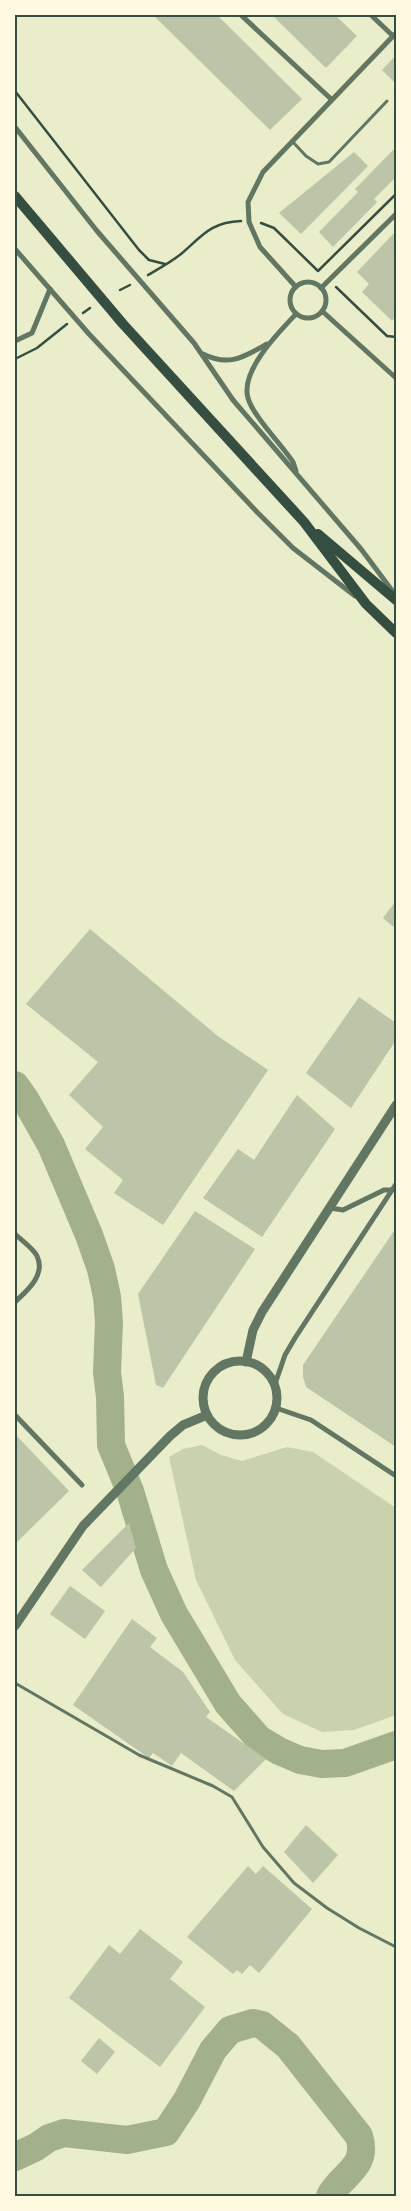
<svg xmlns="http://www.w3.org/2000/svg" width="411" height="2211" viewBox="0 0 411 2211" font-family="Arial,sans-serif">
<rect width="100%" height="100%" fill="#e9edc9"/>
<!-- green -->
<polygon fill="#cad2ad" points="202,1445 221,1455 242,1461 287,1447 313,1452 396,1508 396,1715 354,1730 322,1732 283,1714 235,1660 196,1580 169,1457 183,1449"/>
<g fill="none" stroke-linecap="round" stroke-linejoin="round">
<!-- river -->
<g stroke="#a3b18a" stroke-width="28">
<polyline points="15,1085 25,1099 51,1145 89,1235 101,1269 107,1297 109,1322 107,1372 110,1397 111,1445 130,1491 154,1570 174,1614 228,1704 259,1739 279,1751 300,1760 322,1764 345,1763 396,1745"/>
<path d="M15,2157L36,2147L49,2138L64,2133L127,2140L166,2132L187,2100L213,2050L230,2030L253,2023L262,2025L288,2046L359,2136C369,2168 341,2174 330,2196"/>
</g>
</g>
<!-- building -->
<g fill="#bcc5a7">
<polygon points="153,15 217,15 302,99 270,130"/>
<polygon points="272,15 335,15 357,36 326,68"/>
<polygon points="396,55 396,84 382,70"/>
<polygon points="396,147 396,177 374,199 377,202 333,247 319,232 358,192 355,189"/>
<polygon points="354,152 368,166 301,234 279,213"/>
<polygon points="396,231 396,316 392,321 362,292 369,284 357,272"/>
<polygon points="396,901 396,929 383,918"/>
<polygon points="90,929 219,1037 268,1070 163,1225 114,1193 123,1180 85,1149 103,1127 69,1095 98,1062 26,1004"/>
<polygon points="359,997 396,1023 396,1040 351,1108 306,1073"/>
<polygon points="297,1095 335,1129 262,1237 203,1198 238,1149 254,1160"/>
<polygon points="195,1211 255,1249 163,1388 156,1385 138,1294"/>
<polygon points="396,1228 396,1447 306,1387 303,1377 303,1365"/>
<polygon points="15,1434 69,1491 15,1544"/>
<polygon points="129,1523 136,1548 101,1587 82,1570"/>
<polygon points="70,1586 105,1611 85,1639 50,1614"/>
<polygon points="132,1619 157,1638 150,1647 183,1672 210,1712 206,1717 266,1759 234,1791 181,1753 172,1766 153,1753 149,1758 73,1705"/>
<polygon points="306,1825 338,1855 313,1883 284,1852"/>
<polygon points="248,1866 256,1874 263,1866 312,1909 259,1973 250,1965 242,1974 237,1970 233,1974 187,1937"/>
<polygon points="140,1929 183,1962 170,1979 205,2007 160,2067 69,1998 109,1945 120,1954"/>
<polygon points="99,2038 115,2052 97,2074 81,2061"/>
</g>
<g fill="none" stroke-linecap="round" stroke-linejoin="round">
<!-- path -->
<g stroke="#344e41" stroke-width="2.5">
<polyline points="15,91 139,250 149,260 165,264"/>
<polyline points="261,223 274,228 318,271 396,194"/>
<path d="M148,275C160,268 171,262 181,254C202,236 211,222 241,221"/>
<polyline points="336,287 387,336 396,337"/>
<polyline points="120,290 130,285"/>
<polyline points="83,313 90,308"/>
<polyline points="15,359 37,348 67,324"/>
</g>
<!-- service -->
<g stroke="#617663" stroke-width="3">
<polyline points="292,141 306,156 318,164 329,162 387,101"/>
<polyline points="15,1683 139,1755 213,1786 232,1797 263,1847 294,1883 327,1908 359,1928 396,1947"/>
</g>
<!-- minor -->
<g stroke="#617663" stroke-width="5">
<polyline points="241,15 331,99"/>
<polyline points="371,15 393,36"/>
<polyline points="15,127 97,231 194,343 233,400 361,549 394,593"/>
<polyline points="15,249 89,334 258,513 293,548 355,596"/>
<circle cx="308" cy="300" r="18"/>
<polyline points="296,287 260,247 249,222 248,202 263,172 396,33"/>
<polyline points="321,288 396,214"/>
<polyline points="322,311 396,378"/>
<polyline points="15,341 32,333 50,289"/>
<path d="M203,354C229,367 244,357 267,344"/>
<path d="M296,471L293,462C282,445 253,416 248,398C240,371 279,332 296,314"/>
<polyline points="330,1208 343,1210 384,1190 392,1190"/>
<path d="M15,1234C21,1240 33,1248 37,1256C46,1275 27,1291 15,1302"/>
<polyline points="275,1384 285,1355 295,1338 396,1184"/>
<polyline points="276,1408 311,1420 396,1476"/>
<polyline points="15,1415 82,1485"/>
</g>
<!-- tertiary -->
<g stroke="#617663" stroke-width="9">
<circle cx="240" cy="1398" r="37"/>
<polyline points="246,1362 253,1330 262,1312 396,1105"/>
<polyline points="15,1626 83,1526 170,1436 183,1425 207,1415"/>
</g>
<!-- primary -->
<g stroke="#344e41" stroke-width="10">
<polyline points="15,196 123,324 304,522 366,604 396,633"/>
<polyline points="318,534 396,600"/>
</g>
</g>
<!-- border -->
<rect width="411" height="2211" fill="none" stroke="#fefae0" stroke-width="32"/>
<rect x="16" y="16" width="379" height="2179" fill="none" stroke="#344e41" stroke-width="2"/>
</svg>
